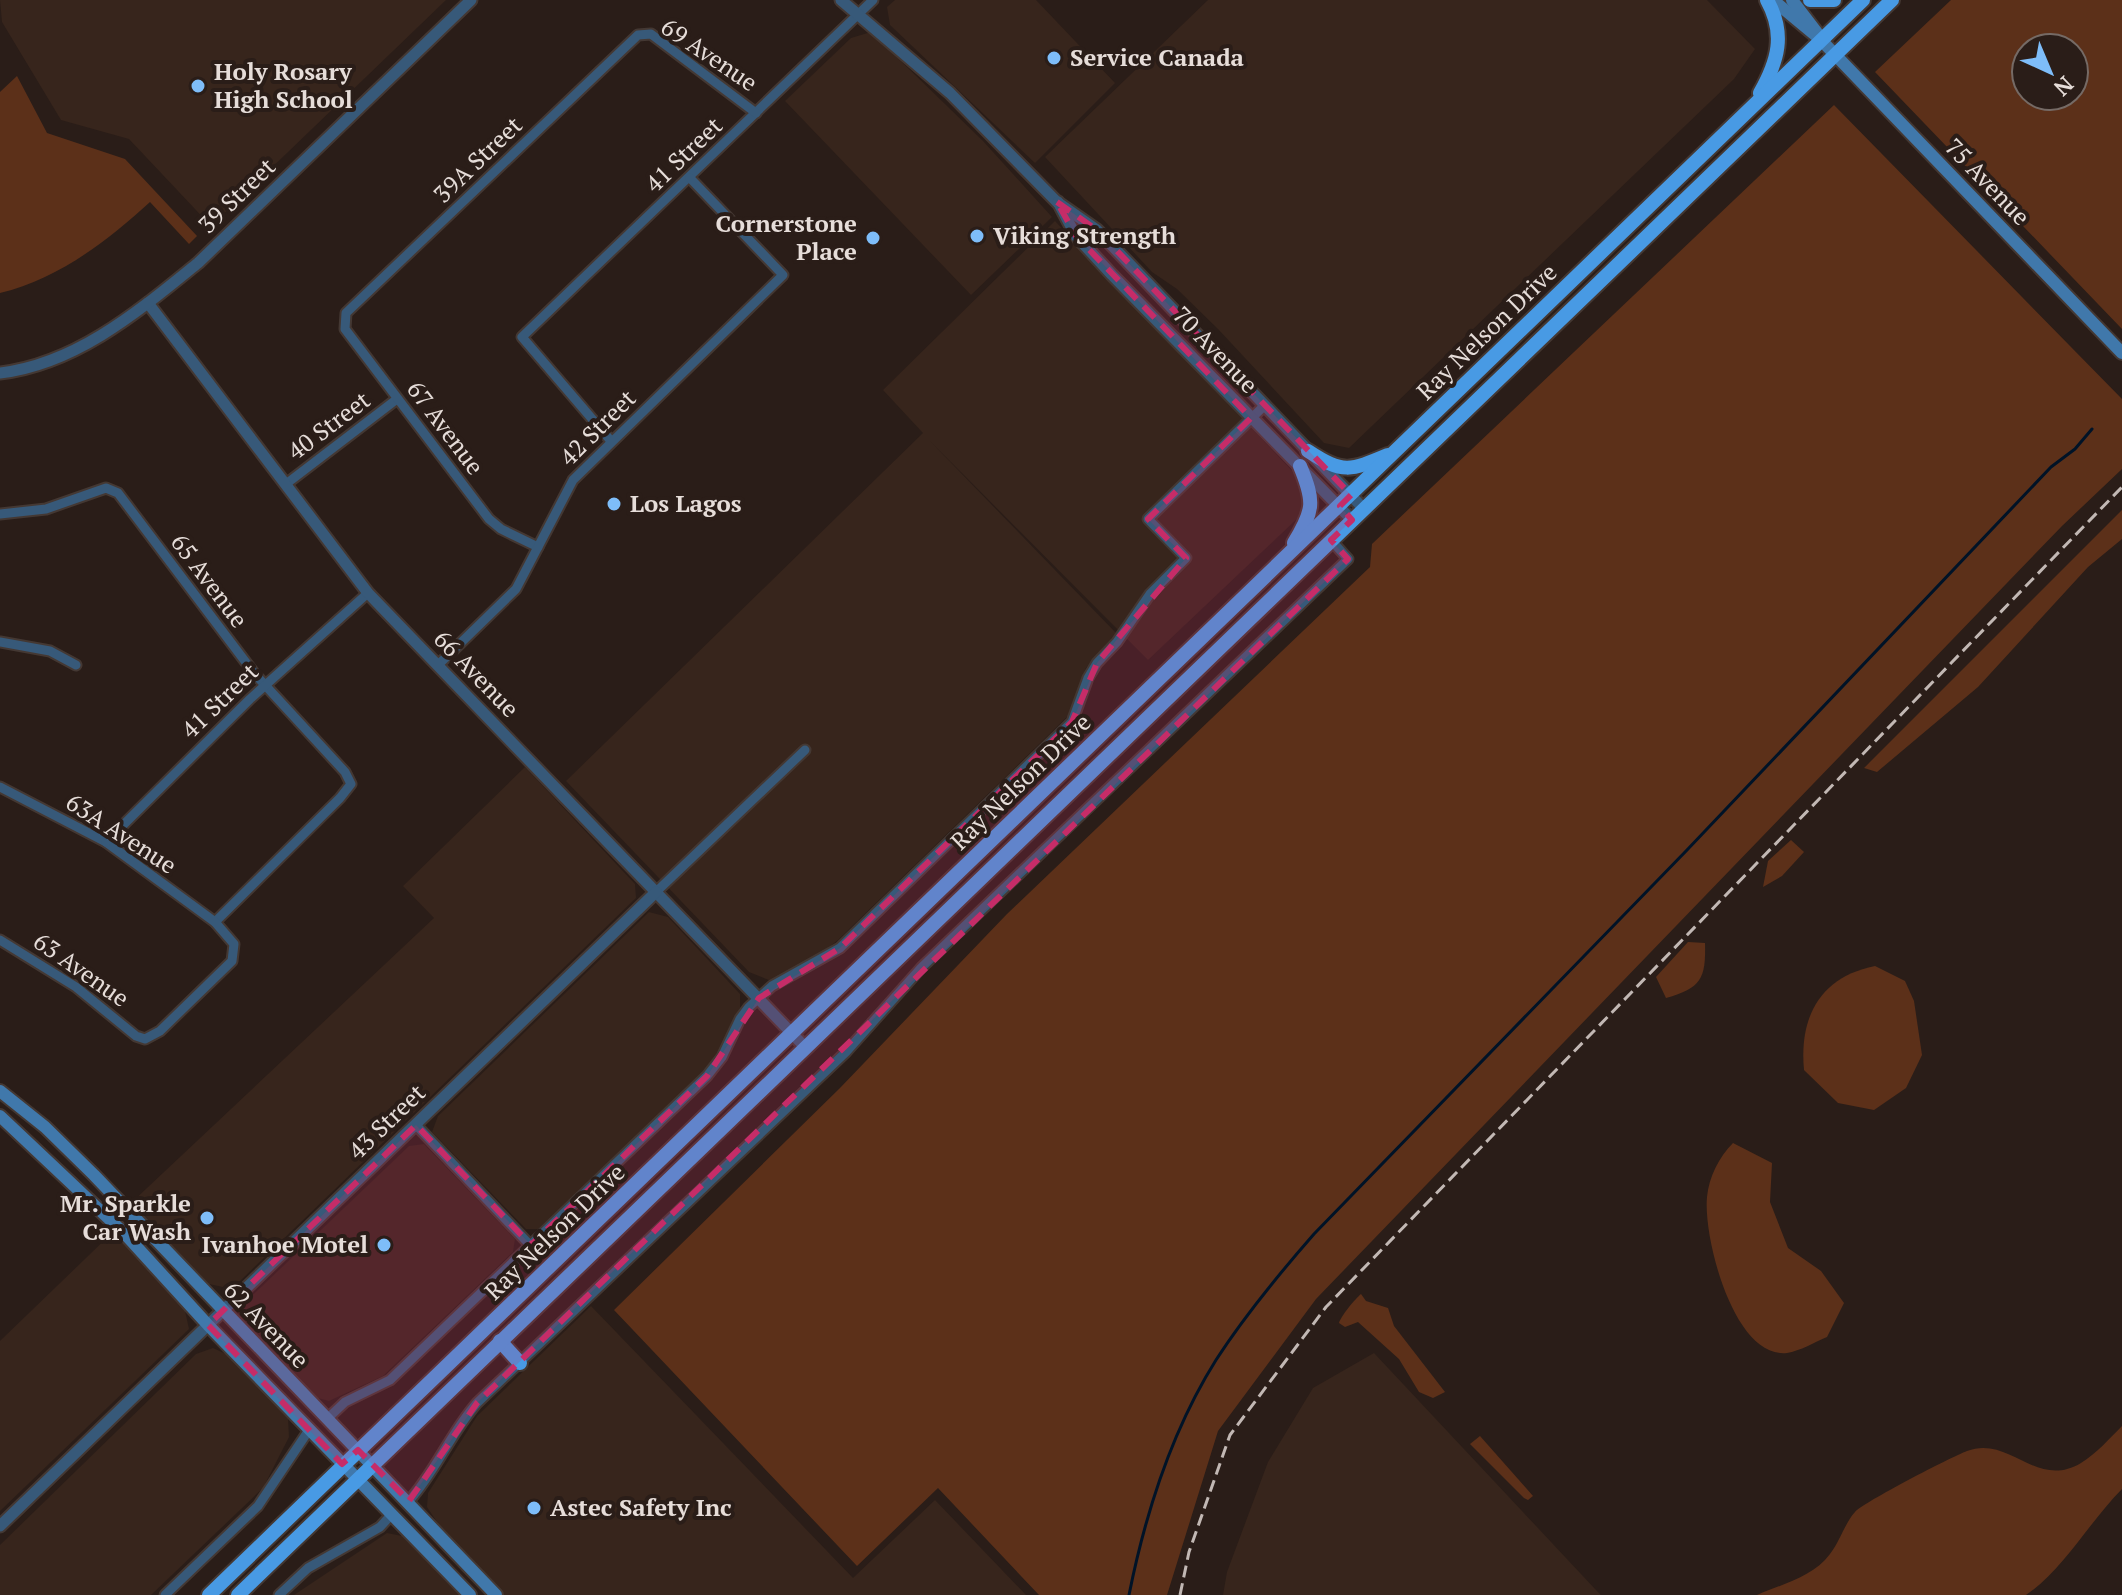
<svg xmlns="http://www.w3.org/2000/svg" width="2122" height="1595" viewBox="0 0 2122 1595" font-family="'PT Serif',serif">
<rect width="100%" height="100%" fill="#2a1d18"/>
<!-- built -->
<g fill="#37251c">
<polygon points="0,0 446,0 211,226 129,139 61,120 2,22"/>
<polygon points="895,0 1036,0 1115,83 1035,163 890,25 887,7"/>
<polygon points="1208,0 1707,0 1755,49 1734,79 1349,448 1324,443 1218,329 1177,289 1152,272 1045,157"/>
<polygon points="871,32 983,141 1052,217 971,295 785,101 851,38"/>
<polygon points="1055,221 1300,479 1305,496 1301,515 1148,660 928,439 1116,633 1086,668 1068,716 838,940 808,964 776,983 749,972 566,781 923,433 883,390"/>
<polygon points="525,767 635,884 636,898 240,1281 223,1287 209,1284 130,1204 434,918 403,886"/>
<polygon points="649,912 668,917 740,994 740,1008 715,1063 538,1229 526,1229 432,1132 438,1116"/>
<polygon points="424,1144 515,1239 513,1252 383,1376 329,1401 314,1397 238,1321 238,1309 409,1146"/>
<polygon points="114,1231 184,1306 189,1329 0,1511 0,1341"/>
<polygon points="591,1306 853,1578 935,1500 1026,1595 503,1595 441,1528 427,1507 428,1493 477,1416"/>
<polygon points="213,1348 226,1354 288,1418 289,1437 263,1488 151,1595 0,1595 0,1545 196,1354"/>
<polygon points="1374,1353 1596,1590 1601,1595 1223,1595 1227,1572 1268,1462 1313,1388"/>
<polygon points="387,1533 402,1536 459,1595 294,1595"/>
</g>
<!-- green -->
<g fill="#5c3019" fill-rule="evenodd">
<path d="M1951,0H2122V329L1875,72ZM2026,48H2074V96H2026Z"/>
<path d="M17,76L47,133L125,159L197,236L189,244L150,202C106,242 58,279 0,293V92Z"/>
<polygon points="1834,105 2122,399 2122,469 2062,526 1316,1299 1218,1431 1167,1595 1039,1595 938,1488 857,1566 614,1310 840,1088 1007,914 1370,567 1372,544"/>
<polygon points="2122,510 2122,539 2088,567 1978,687 1877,772 1864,768"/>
<polygon points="1791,840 1804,852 1782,876 1763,887 1768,861"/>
<path d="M1688,942L1705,943C1706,979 1701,988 1666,998L1656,977Z"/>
<path d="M1875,966L1905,981L1914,1001L1922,1055L1906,1088L1874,1110L1838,1103L1804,1070C1799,1017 1820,977 1875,966Z"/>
<path d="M1733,1143L1772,1163L1770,1202L1788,1248L1821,1271L1844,1303L1827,1337C1815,1342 1800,1351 1787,1353C1734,1359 1703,1238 1707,1197C1709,1177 1719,1157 1733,1143Z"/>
<path d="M1361,1294L1366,1301L1388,1308L1394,1326L1445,1392L1433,1398L1419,1392L1399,1359L1358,1322L1345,1327L1339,1323C1341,1316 1355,1299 1361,1294Z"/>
<path d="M2122,1426V1489C2090,1521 2063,1570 2026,1595H1757C1782,1584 1813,1577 1830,1554C1840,1541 1845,1523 1855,1512C1864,1502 1951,1457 1967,1451C2010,1435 2036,1490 2081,1463C2096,1454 2110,1438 2122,1426Z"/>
<polygon points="1480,1436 1533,1496 1528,1500 1524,1498 1470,1444"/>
</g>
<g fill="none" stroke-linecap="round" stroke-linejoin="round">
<!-- stream -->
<path stroke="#001327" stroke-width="3" d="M1129,1595C1145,1515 1172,1430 1216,1360C1245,1315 1279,1274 1314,1234L1687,850L2051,467L2075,449L2092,429"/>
<!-- minor casing -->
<g stroke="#443833" stroke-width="13">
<g id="minor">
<polyline points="611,441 522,337 873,0"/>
<polyline points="286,484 397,399"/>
<polyline points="0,514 46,509 106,488 118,493 254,673 345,772 351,784 340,798 215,922"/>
<polyline points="538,547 501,529 489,519 345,329 346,313 638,35 651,34 756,113"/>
<polyline points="0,642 50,651 76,665"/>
<polyline points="438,665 516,589 573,480 783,275 690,178"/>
<polyline points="0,787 106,842 215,922 234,944 232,961 160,1031 145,1039 136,1036 76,987 0,940"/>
<polyline points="106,842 250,699 368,593"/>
<polyline points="656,892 805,750"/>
<polyline points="416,1125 530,1245"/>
<polyline points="327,1419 345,1402 390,1380 707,1076 722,1057 740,1019 749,1007 772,986 840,948 1072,722 1088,678 1097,663 1117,642 1150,594 1186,558 1148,519 1264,406"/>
<path d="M409,1501C436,1471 450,1434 477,1403L846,1052L921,968L1348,559L1331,540"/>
<polyline points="165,1595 258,1506 309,1430"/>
<polyline points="279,1595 308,1568 380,1527 391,1515"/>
</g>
</g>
<!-- tertiary casing -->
<g stroke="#443833" stroke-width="15">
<g id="tertiary">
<polyline points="841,0 950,93 1057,202 1097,230 1364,509"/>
<polyline points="1058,202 1076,236 1112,275 1352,520"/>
<polyline points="148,303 368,593 805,1047"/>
<path d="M0,373C77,364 140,310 198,263L471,0"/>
<polyline points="0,1526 656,892"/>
</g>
</g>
<!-- secondary casing -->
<g stroke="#443833" stroke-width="16">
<g id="secondary">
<polyline points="1773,0 1821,40 2122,353"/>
<polyline points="1792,0 1818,34"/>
<polyline points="0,1091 45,1127 94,1175 496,1595"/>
<polyline points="0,1116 125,1234 208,1325 470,1595"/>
</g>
</g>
<!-- trunk casing -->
<g stroke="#443833" stroke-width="18">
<g id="trunk">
<polyline points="1810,0 1834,0"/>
<path d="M1760,93C1778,61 1786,34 1767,0"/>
<path d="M1308,451C1343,474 1350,471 1388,455"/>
<path d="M1294,543C1314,510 1315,502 1300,466"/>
<polyline points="500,1341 520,1363"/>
<polyline points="209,1595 1863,0"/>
<polyline points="238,1595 1892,0"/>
</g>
</g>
<!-- minor -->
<use href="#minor" stroke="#375979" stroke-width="9"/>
<!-- tertiary -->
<use href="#tertiary" stroke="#375979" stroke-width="11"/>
<!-- secondary -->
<use href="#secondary" stroke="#4078ab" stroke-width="12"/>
<!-- trunk -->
<use href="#trunk" stroke="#489ae4" stroke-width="14"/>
<!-- rail -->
<polyline stroke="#c2b8b4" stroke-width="3" stroke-dasharray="12 6" stroke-linecap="butt" points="1180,1595 1189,1552 1230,1435 1326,1307 2122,487"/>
</g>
<!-- marked area -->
<path fill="#c62c68" fill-opacity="0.2" stroke="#c62c68" stroke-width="6" stroke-dasharray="16 10" stroke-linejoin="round" d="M1057,202L1097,230L1351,495L1340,506L1352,520L1331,540L1348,559L477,1403L409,1501L358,1450L342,1464L208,1325L416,1125L531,1245L707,1076L759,998L840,948L1072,722L1097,663L1186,558L1148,519L1251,418L1076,236Z"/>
<!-- markers -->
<g fill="#7ebdf9" stroke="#2a1d18" stroke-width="3">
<circle cx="1054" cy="58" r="8"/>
<circle cx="198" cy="86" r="8"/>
<circle cx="977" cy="236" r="8"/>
<circle cx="873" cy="238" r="8"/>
<circle cx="614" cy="504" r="8"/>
<circle cx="207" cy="1218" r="8"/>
<circle cx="384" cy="1245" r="8"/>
<circle cx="534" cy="1508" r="8"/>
</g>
<g text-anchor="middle" stroke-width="8" stroke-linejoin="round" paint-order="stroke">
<!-- street labels -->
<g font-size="24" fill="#e6ddd9" stroke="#2a1d18">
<text transform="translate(709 55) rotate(34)" y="8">69 Avenue</text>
<text transform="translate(684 155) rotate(-44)" y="8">41 Street</text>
<text transform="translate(478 160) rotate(-44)" y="8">39A Street</text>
<text transform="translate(1987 182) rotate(46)" y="8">75 Avenue</text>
<text transform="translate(237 196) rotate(-44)" y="8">39 Street</text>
<text transform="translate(1487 332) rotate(-44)" y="8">Ray Nelson Drive</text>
<text transform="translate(1215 350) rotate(46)" y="8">70 Avenue</text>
<text transform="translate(329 426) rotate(-37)" y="8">40 Street</text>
<text transform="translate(445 428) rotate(53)" y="8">67 Avenue</text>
<text transform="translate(598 428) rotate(-45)" y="8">42 Street</text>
<text transform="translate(209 581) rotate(53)" y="8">65 Avenue</text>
<text transform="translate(476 674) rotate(46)" y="8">66 Avenue</text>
<text transform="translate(220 701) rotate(-44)" y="8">41 Street</text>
<text transform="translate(1021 782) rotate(-44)" y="8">Ray Nelson Drive</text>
<text transform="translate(121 834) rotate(33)" y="8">63A Avenue</text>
<text transform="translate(81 970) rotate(35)" y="8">63 Avenue</text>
<text transform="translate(387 1122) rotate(-44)" y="8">43 Street</text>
<text transform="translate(555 1232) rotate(-44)" y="8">Ray Nelson Drive</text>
<text transform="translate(266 1325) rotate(46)" y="8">62 Avenue</text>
</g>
<!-- poi labels -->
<g font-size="24" font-weight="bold" fill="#e6ddd9" stroke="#2a1d18" text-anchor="start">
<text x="1070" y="66">Service Canada</text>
<text x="214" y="80">Holy Rosary<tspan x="214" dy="28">High School</tspan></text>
<text x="857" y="232" text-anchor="end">Cornerstone<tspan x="857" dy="28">Place</tspan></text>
<text x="993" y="244">Viking Strength</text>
<text x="630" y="512">Los Lagos</text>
<text x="191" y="1212" text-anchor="end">Mr. Sparkle<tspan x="191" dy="28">Car Wash</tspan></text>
<text x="368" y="1253" text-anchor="end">Ivanhoe Motel</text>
<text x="550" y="1516">Astec Safety Inc</text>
</g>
</g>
<!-- north arrow -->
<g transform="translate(2050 72) rotate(136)"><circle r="38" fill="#2a1d18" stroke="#756a65" stroke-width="2"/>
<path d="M0-6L14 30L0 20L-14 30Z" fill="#7ebdf9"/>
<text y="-12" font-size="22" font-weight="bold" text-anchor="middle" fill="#e6ddd9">N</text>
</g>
</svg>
